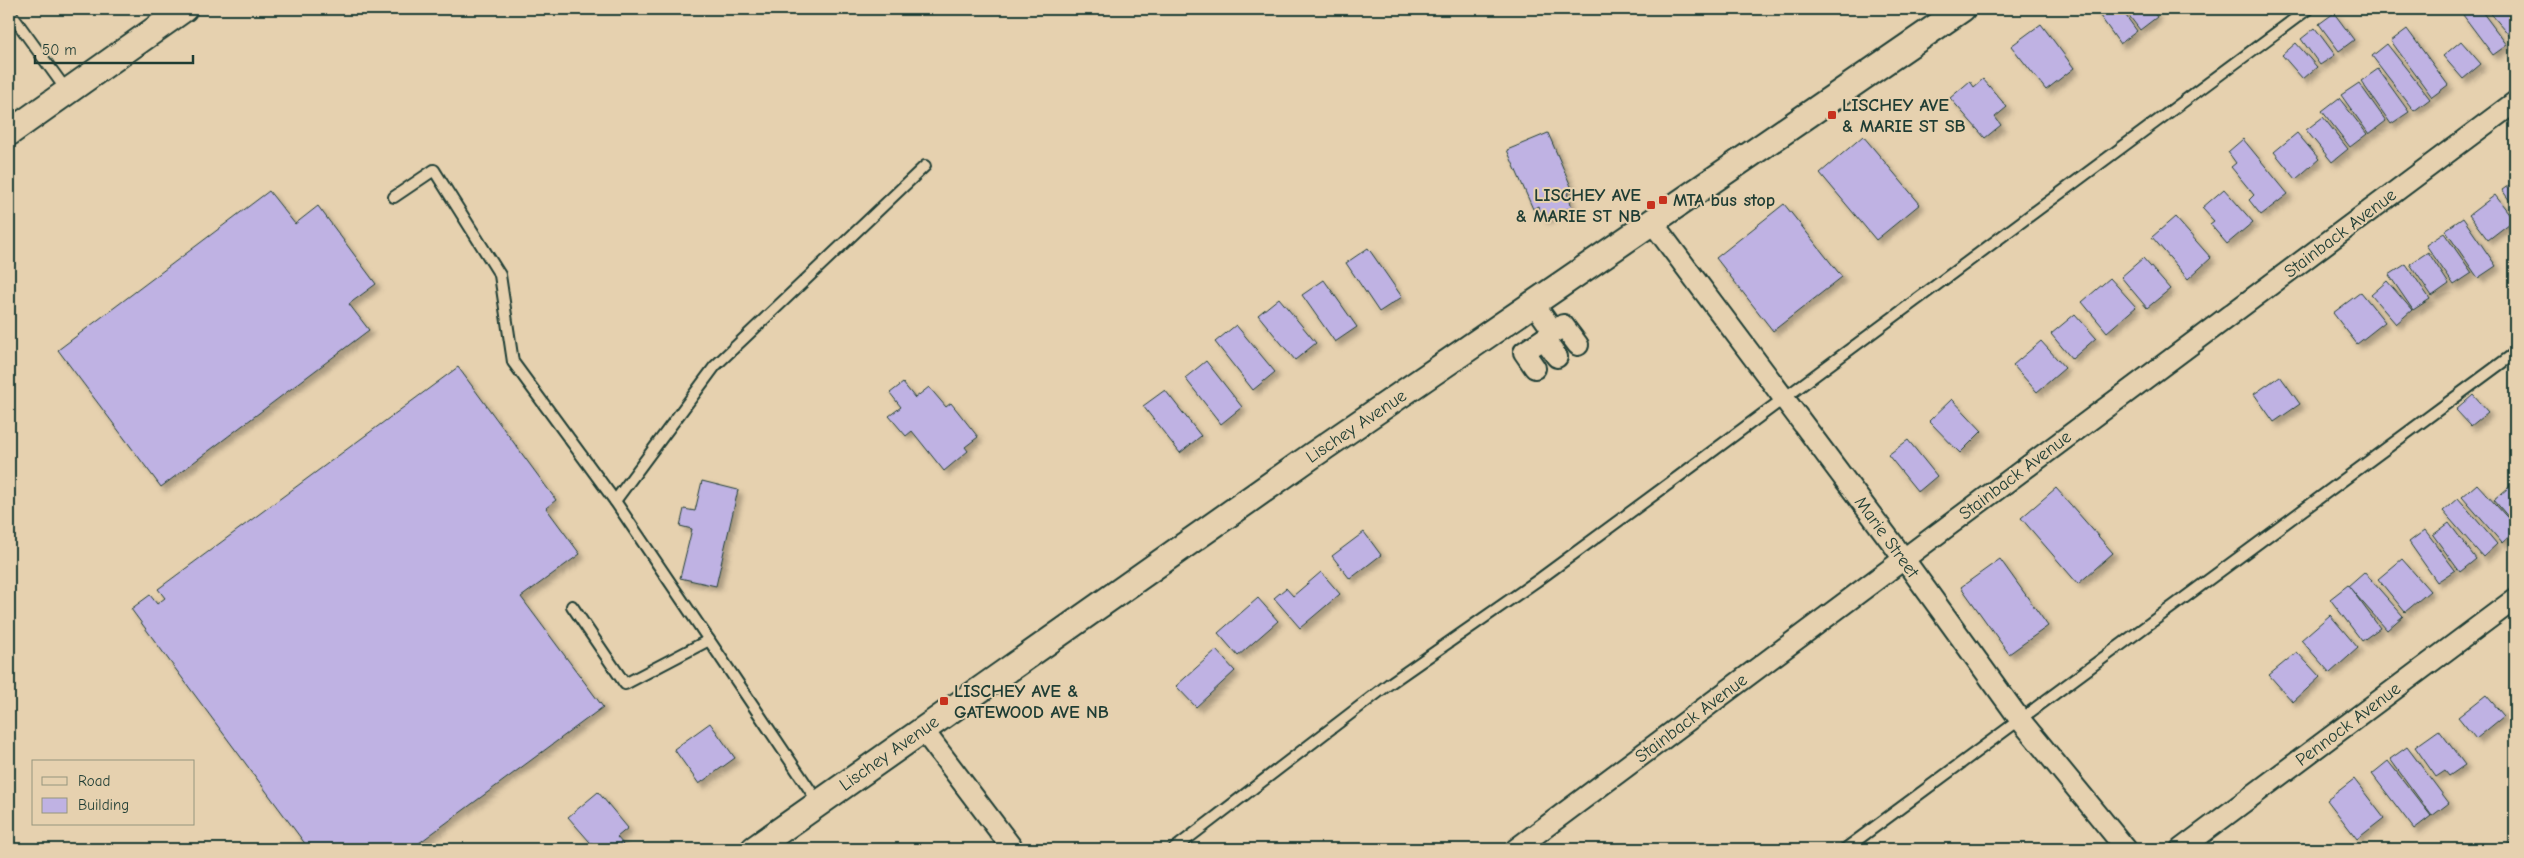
<svg xmlns="http://www.w3.org/2000/svg" width="2524" height="858" viewBox="0 0 2524 858" font-family="'Comic Neue',sans-serif">
<defs>
<filter id="shadow"><feDropShadow dx="4.5" dy="4.5" stdDeviation="2.5" flood-color="#0004"/></filter>
</defs>
<rect width="100%" height="100%" fill="#e6d1af"/>
<filter id="ink" filterUnits="userSpaceOnUse"><feTurbulence type="fractalNoise" baseFrequency=".02" numOctaves="2"/><feDisplacementMap in="SourceGraphic" scale="10" xChannelSelector="R" yChannelSelector="G"/><feConvolveMatrix kernelMatrix="1 2 1 2 8 2 1 2 1" color-interpolation-filters="sRGB"/></filter>
<g filter="url(#ink)">
<!-- building -->
<g fill="#bfb2e3" stroke="#1f3d34" filter="url(#shadow)">
<polygon points="2095,9 2121,9 2137,31 2120,44"/>
<polygon points="2124,9 2151,9 2157,17 2140,30"/>
<polygon points="2471,9 2480,9 2507,45 2493,55 2463,15"/>
<polygon points="2487,9 2510,9 2515,15 2515,32 2510,36"/>
<polygon points="2334,13 2354,40 2339,51 2319,24"/>
<polygon points="2041,24 2074,68 2046,90 2011,46"/>
<polygon points="2315,28 2335,55 2320,65 2301,39"/>
<polygon points="2407,29 2448,85 2432,97 2391,41"/>
<polygon points="2461,41 2481,64 2463,79 2443,56"/>
<polygon points="2296,43 2317,67 2303,79 2282,55"/>
<polygon points="2387,44 2430,99 2414,111 2372,56"/>
<polygon points="2378,69 2409,112 2391,124 2361,81"/>
<polygon points="1983,79 2007,107 1995,117 2001,125 1985,138 1950,98 1970,81 1974,87"/>
<polygon points="2359,83 2386,121 2369,134 2341,95"/>
<polygon points="2339,98 2367,134 2350,147 2322,111"/>
<polygon points="2323,117 2348,149 2332,162 2306,130"/>
<polygon points="1548,133 1573,191 1567,193 1572,207 1544,219 1538,206 1533,209 1507,150"/>
<polygon points="2297,133 2319,159 2296,179 2274,152"/>
<polygon points="1863,136 1920,204 1876,240 1820,173"/>
<polygon points="2243,139 2288,194 2261,215 2249,200 2254,195 2231,167 2236,163 2228,152"/>
<polygon points="2515,181 2515,208 2502,190"/>
<polygon points="2224,189 2253,222 2227,244 2210,224 2214,221 2202,208"/>
<polygon points="269,191 295,224 318,206 376,284 349,304 369,330 161,487 58,350"/>
<polygon points="2495,195 2514,220 2488,240 2469,215"/>
<polygon points="1784,204 1842,277 1773,331 1716,258"/>
<polygon points="2175,217 2211,258 2188,279 2152,237"/>
<polygon points="2463,218 2496,266 2478,278 2445,230"/>
<polygon points="2444,233 2472,273 2454,285 2426,245"/>
<polygon points="1368,248 1402,297 1379,312 1346,263"/>
<polygon points="2428,252 2449,284 2432,296 2410,264"/>
<polygon points="2143,258 2170,289 2147,308 2121,277"/>
<polygon points="2406,264 2430,299 2413,310 2389,275"/>
<polygon points="2110,278 2136,307 2107,332 2082,302"/>
<polygon points="1324,280 1357,327 1335,342 1302,295"/>
<polygon points="2387,281 2412,310 2396,324 2371,295"/>
<polygon points="2361,292 2385,322 2357,344 2333,313"/>
<polygon points="1279,298 1316,343 1295,360 1258,315"/>
<polygon points="2075,314 2096,338 2072,359 2051,334"/>
<polygon points="1236,325 1275,372 1253,390 1215,342"/>
<polygon points="2041,341 2065,368 2037,392 2013,365"/>
<polygon points="1206,361 1242,407 1221,424 1185,378"/>
<polygon points="458,367 556,500 546,508 580,554 521,597 603,707 411,849 309,849 131,609 150,595 157,604 165,598 158,589"/>
<polygon points="2280,376 2300,404 2274,422 2254,394"/>
<polygon points="903,383 915,398 929,387 946,407 951,403 978,437 965,447 968,451 944,471 912,431 906,436 889,416 901,407 890,393"/>
<polygon points="1165,390 1201,436 1180,453 1143,406"/>
<polygon points="2473,395 2488,412 2471,426 2456,410"/>
<polygon points="1952,399 1982,431 1960,453 1929,421"/>
<polygon points="1908,440 1937,476 1918,492 1888,455"/>
<polygon points="702,481 738,490 716,586 680,578 692,529 680,526 684,509 695,511"/>
<polygon points="2515,482 2515,525 2494,500"/>
<polygon points="2477,484 2515,526 2515,531 2502,543 2462,497"/>
<polygon points="2056,488 2113,553 2078,584 2021,518"/>
<polygon points="2458,498 2497,544 2483,557 2443,511"/>
<polygon points="2449,523 2476,559 2460,572 2433,535"/>
<polygon points="2425,530 2455,570 2437,582 2409,542"/>
<polygon points="1364,532 1381,555 1350,579 1332,556"/>
<polygon points="2000,559 2048,626 2009,654 1961,587"/>
<polygon points="2402,559 2430,591 2405,612 2378,579"/>
<polygon points="1321,572 1340,594 1300,628 1274,598 1286,588 1293,596"/>
<polygon points="2364,572 2403,616 2387,630 2348,586"/>
<polygon points="2348,585 2380,628 2362,641 2330,599"/>
<polygon points="1258,598 1278,621 1238,656 1218,633"/>
<polygon points="2330,615 2358,648 2330,673 2301,640"/>
<polygon points="1216,650 1235,671 1196,707 1176,686"/>
<polygon points="2297,652 2320,677 2293,702 2269,675"/>
<polygon points="2486,695 2504,716 2476,739 2458,717"/>
<polygon points="710,723 735,758 699,784 674,749"/>
<polygon points="2439,730 2465,765 2449,776 2445,771 2436,777 2415,747"/>
<polygon points="2407,747 2449,803 2432,816 2390,759"/>
<polygon points="2388,761 2431,816 2414,829 2372,774"/>
<polygon points="2354,779 2384,818 2357,839 2327,800"/>
<polygon points="598,792 628,828 617,837 623,844 616,849 596,849 568,817"/>
</g>
<g fill="none" stroke-linecap="round" stroke-linejoin="round">
<!-- service casing -->
<g stroke="#1f3d34" stroke-width="14">
<g id="service">
<polyline points="9,11 67,91"/>
<polyline points="394,197 434,170 500,275 513,362 615,501 709,640"/>
<polyline points="615,501 715,366 925,166"/>
<polyline points="572,606 625,684 709,640 818,802"/>
<polyline points="1174,849 1389,684 1541,578 1678,477 2308,9"/>
<polyline points="1845,849 2515,353"/>
<polyline points="2512,849 2515,847"/>
</g>
</g>
<!-- minor casing -->
<g stroke="#1f3d34" stroke-width="24">
<g id="minor">
<polyline points="1652,222 1893,544 2021,721 2126,849"/>
<polyline points="1534,304 1554,332 1524,352 1535,368"/>
<polyline points="1554,332 1563,325 1578,345"/>
<polyline points="1544,339 1557,357"/>
<polyline points="923,730 1013,849"/>
<polyline points="1516,849 2515,102"/>
<polyline points="2181,849 2515,599"/>
</g>
</g>
<!-- tertiary casing -->
<g stroke="#1f3d34" stroke-width="29">
<g id="tertiary">
<polyline points="9,133 184,9"/>
<polyline points="754,849 1310,457 1962,9"/>
</g>
</g>
<!-- service -->
<use href="#service" stroke="#e6d1af" stroke-width="10"/>
<!-- minor -->
<use href="#minor" stroke="#e6d1af" stroke-width="20"/>
<!-- tertiary -->
<use href="#tertiary" stroke="#e6d1af" stroke-width="25"/>
</g>
</g>
<!-- markers -->
<g fill="#c8321e" stroke="#e6d1af" stroke-width="2">
<rect x="1827" y="110" width="10" height="10" rx="2.5"/>
<rect x="1658" y="195" width="10" height="10" rx="2.5"/>
<rect x="1646" y="200" width="10" height="10" rx="2.5"/>
<rect x="939" y="696" width="10" height="10" rx="2.5"/>
</g>
<g text-anchor="middle" stroke-width="4" stroke-linejoin="round" paint-order="stroke">
<!-- poi labels -->
<g font-size="18" font-weight="bold" fill="#1f3d34" stroke="#e6d1af" text-anchor="start">
<text x="1842" y="111">LISCHEY AVE<tspan x="1842" dy="21">&amp; MARIE ST SB</tspan></text>
<text x="1641" y="201" text-anchor="end">LISCHEY AVE<tspan x="1641" dy="21">&amp; MARIE ST NB</tspan></text>
<text x="1673" y="206">MTA bus stop</text>
<text x="954" y="697">LISCHEY AVE &amp;<tspan x="954" dy="21">GATEWOOD AVE NB</tspan></text>
</g>
<!-- street labels -->
<g font-size="18" fill="#1f3d34" stroke="#e6d1af">
<text transform="translate(2340 233) rotate(-37)" y="6">Stainback Avenue</text>
<text transform="translate(1356 426) rotate(-34)" y="6">Lischey Avenue</text>
<text transform="translate(2015 475) rotate(-37)" y="6">Stainback Avenue</text>
<text transform="translate(1887 537) rotate(54)" y="6">Marie Street</text>
<text transform="translate(1691 718) rotate(-37)" y="6">Stainback Avenue</text>
<text transform="translate(2348 724) rotate(-37)" y="6">Pennock Avenue</text>
<text transform="translate(889 753) rotate(-35)" y="6">Lischey Avenue</text>
</g>
</g>
<!-- margin -->
<rect width="2524" height="858" fill="none" stroke="#e6d1af" stroke-width="30"/>
<rect x="15" y="15" width="2494" height="828" fill="none" stroke="#1f3d34" stroke-width="2" filter="url(#ink)"/>
<!-- legend -->
<rect x="32" y="760" width="162" height="65" fill="#e6d1af" stroke="#96967e"/>
<rect x="42" y="777" width="25" height="8" fill="#e6d1af" stroke="#96967e"/>
<text x="78" y="786" font-size="15" fill="#1f3d34">Road</text>
<rect x="42" y="798" width="25" height="15" fill="#bfb2e3" stroke="#96967e"/>
<text x="78" y="810" font-size="15" fill="#1f3d34">Building</text>
<!-- scale -->
<path d="M35 55v8h158v-8" fill="none" stroke="#1f3d34" stroke-width="2.5"/>
<text x="42" y="55" font-size="15" fill="#1f3d34" stroke="#e6d1af" stroke-width="4" paint-order="stroke">50 m</text>
</svg>
